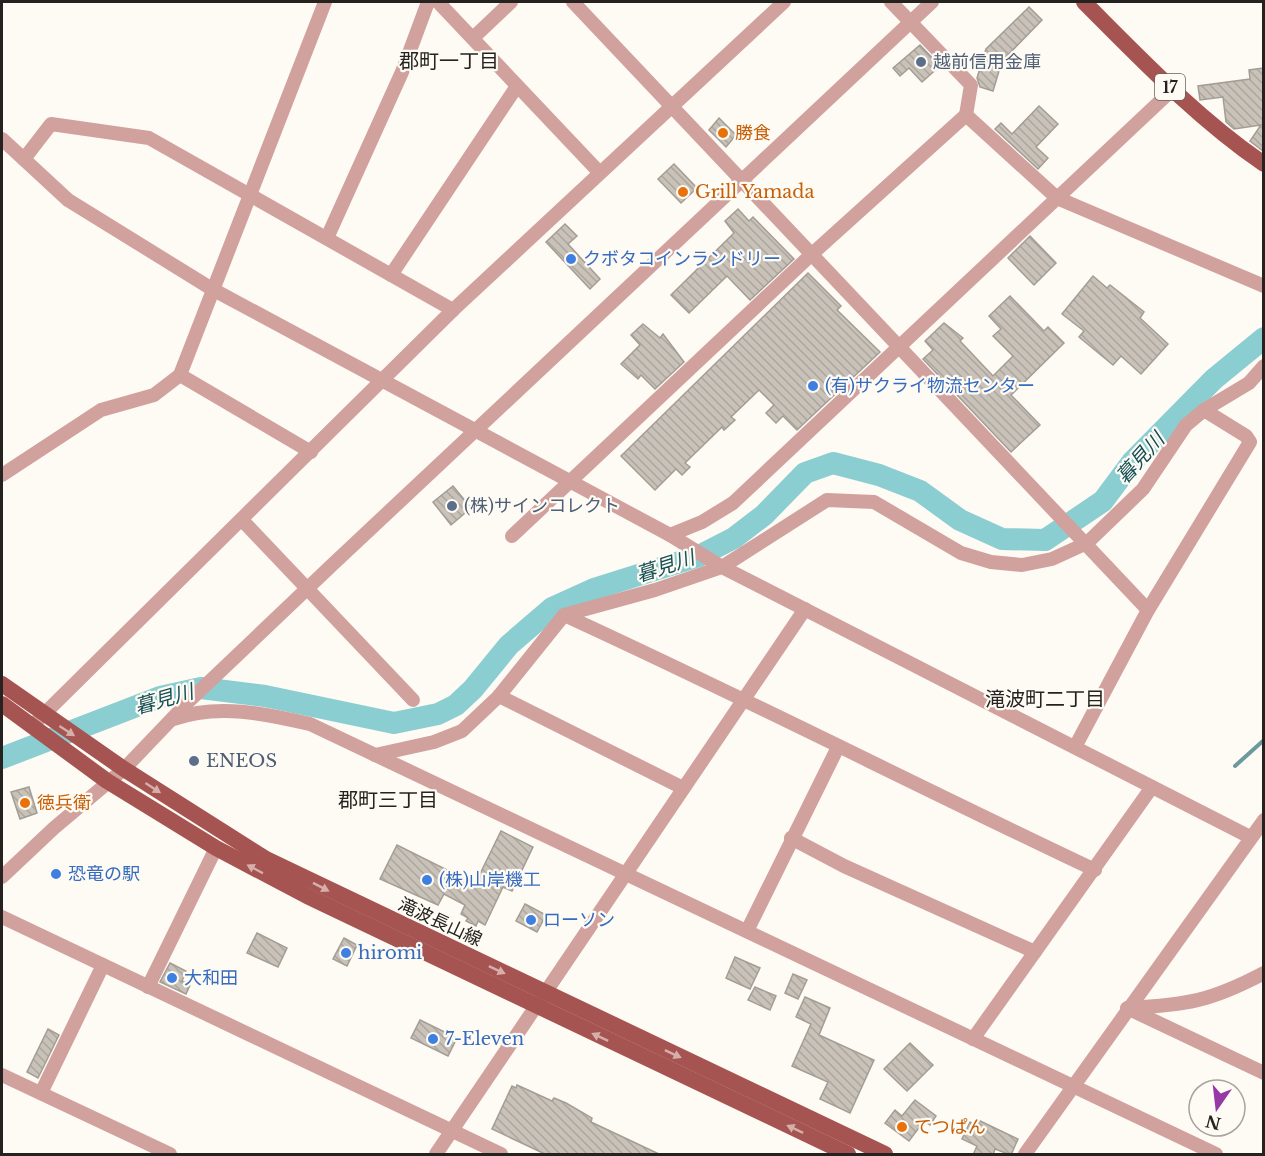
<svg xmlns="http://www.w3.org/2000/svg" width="1265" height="1156" viewBox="0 0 1265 1156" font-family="'Libre Baskerville','Noto Sans JP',serif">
<defs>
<pattern id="building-back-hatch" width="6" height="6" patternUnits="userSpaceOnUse" patternTransform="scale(1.5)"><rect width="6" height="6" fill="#c9c2b9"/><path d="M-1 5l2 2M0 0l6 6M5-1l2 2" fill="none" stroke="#aca69f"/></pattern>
</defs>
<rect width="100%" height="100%" fill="#fefaf4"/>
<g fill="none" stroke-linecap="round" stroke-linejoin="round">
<!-- stream -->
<polyline stroke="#6c9a9c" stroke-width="4" points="1235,766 1264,740"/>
<!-- river -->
<polyline stroke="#8bced2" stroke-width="22" points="2,758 160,697 201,688 265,696 394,723 438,714 456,705 473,689 509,645 552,608 594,589 699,556 734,538 764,515 805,473 833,463 879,475 920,491 960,520 1002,539 1045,540 1103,501 1132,462 1214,379 1264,338"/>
</g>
<!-- building -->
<g fill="url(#building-back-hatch)" stroke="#a39d94" stroke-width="1.5">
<polygon points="1029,7 1042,20 1002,61 993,91 980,87 977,78 986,49"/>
<polygon points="920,45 940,66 922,82 909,68 900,76 893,68"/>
<polygon points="1263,68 1263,151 1250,141 1261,125 1234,129 1226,122 1223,97 1200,100 1198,86 1250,79 1249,70"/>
<polygon points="1039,106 1058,124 1036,147 1048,158 1038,169 995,129 1001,123 1012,134"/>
<polygon points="719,118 736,135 726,147 709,130"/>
<polygon points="674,164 697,188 681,203 658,179"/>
<polygon points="738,209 749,221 753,217 794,259 750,300 727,276 689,313 671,295 734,233 725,221"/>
<polygon points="565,224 577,236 568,244 600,279 590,289 546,242"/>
<polygon points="1030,236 1056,263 1034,285 1008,258"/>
<polygon points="808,273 841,306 837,310 880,352 797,430 783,416 776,423 766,413 774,405 759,390 731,417 735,420 724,430 722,427 685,463 690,467 682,475 676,469 655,490 621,456"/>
<polygon points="1093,276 1107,288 1110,285 1144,312 1140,318 1168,344 1141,374 1121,356 1113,365 1079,337 1084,331 1062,314"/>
<polygon points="1010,296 1044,331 1048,327 1064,343 1011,395 1040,425 1011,452 923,359 933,350 925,341 944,323 963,338 960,341 993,376 1013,356 993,336 1001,329 989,316"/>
<polygon points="643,324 660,338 663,334 684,362 655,389 641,375 638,379 621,364 640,345 631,335"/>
<polygon points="453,486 471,508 451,525 433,502"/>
<polygon points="29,787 37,813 20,819 11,792"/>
<polygon points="501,831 533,847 512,891 503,887 485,925 478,921 476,926 466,921 468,918 461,914 465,905 444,894 438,905 380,879 397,845 475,884"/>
<polygon points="525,904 546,915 537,932 516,921"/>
<polygon points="257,933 287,948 278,967 247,953"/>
<polygon points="344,938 357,945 347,966 333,959"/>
<polygon points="735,957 760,968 750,989 726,978"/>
<polygon points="170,963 186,971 182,981 190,985 186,994 160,982"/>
<polygon points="793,974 807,980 798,999 785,993"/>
<polygon points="755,987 776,996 770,1010 748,1000"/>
<polygon points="805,997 830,1008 819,1035 874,1060 850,1113 820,1099 828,1082 792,1066 811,1024 796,1017"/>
<polygon points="420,1020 457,1038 448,1056 411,1038"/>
<polygon points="48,1029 59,1035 38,1078 27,1072"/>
<polygon points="910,1043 933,1065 907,1091 884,1069"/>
<polygon points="517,1085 552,1101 554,1098 566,1103 592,1118 591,1122 661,1155 547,1155 492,1129 512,1086 516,1088"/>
<polygon points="915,1100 936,1116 930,1125 924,1121 909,1141 885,1123 895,1110 902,1116"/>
<polygon points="976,1119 1018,1139 1011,1155 995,1149 993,1155 973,1155 977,1146 962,1139 970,1122 974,1124"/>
</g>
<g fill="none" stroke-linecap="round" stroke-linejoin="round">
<!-- minor -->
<g stroke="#d1a19e" stroke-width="14">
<polyline points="438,2 599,172"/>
<polyline points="573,2 1148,610"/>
<polyline points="891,2 971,85 966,115 1057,198 1264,286"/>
<polyline points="473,38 511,2"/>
<polyline points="2,139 68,200 212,289 670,535 722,567 1250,837"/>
<polyline points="24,159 51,124 149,138 453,310"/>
<polyline points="327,238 402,72 428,2"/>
<polyline points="391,275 517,86"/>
<polyline points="180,375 311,452"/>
<polyline points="2,475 101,410 154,395 180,375 325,2"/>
<polyline points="242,520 413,700"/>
<polyline points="670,535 702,522 733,503 1172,90"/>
<polyline points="512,536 812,254 966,115"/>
<path d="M564,615C743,697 917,786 1095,870"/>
<polyline points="499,696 683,788"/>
<path d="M174,719C218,703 266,714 310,724L1216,1154"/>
<polyline points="38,720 453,310 784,2"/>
<polyline points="1075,747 1148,610 1250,442 1246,436 1204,410"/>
<polyline points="375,755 434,742 462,731 499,696 564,615 655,590 722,567 827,500 874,502 961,553 991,562 1022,565 1052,559 1087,543 1143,489 1186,425 1204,410 1249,383 1264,366"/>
<polyline points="791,838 844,866 1035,952"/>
<polyline points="2,877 54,828 124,769 188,702 332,565 932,2"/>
<polyline points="2,917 501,1154"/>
<polyline points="747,931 838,747"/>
<polyline points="148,987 216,848"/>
<polyline points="1127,1008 1264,1073"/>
<path d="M1128,1008C1187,1005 1211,1001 1264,973"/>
<polyline points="973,1039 1152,787"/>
<polyline points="2,1075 170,1154"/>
<polyline points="41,1093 103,965"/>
<polyline points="436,1154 805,609"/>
<polyline points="1025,1154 1264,820"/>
</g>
<!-- major -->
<g stroke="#a65451" stroke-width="16">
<path d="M1084,2C1141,59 1197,118 1264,164"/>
<polyline points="2,684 124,769 266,859 885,1154"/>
<polyline points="2,704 107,781 216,848 307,896 848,1154"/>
</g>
</g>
<!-- one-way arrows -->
<defs><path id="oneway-solid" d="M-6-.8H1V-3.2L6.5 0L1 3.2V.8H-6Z" transform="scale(1.5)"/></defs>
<g fill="#d6afab">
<use href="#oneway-solid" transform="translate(67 731) rotate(33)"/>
<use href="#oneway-solid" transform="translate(153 788) rotate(33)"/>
<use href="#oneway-solid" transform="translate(255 869) rotate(-152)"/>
<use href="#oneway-solid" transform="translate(321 887) rotate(27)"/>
<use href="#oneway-solid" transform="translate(497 970) rotate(25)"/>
<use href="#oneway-solid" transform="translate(600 1037) rotate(-155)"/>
<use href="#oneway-solid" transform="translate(673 1054) rotate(25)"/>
<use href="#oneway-solid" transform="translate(795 1129) rotate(-155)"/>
</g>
<!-- markers -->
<g fill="#5c6f8a" stroke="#fefaf4" stroke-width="2">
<circle cx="921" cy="62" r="6"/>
<circle cx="452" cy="506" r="6"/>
<circle cx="194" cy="761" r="6"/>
</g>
<g fill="#e8710a" stroke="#fefaf4" stroke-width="2">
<circle cx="723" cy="133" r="6"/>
<circle cx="683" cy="192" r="6"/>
<circle cx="25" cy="803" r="6"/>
<circle cx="902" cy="1127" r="6"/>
</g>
<g fill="#3f7fe0" stroke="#fefaf4" stroke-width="2">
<circle cx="571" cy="259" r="6"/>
<circle cx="813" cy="386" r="6"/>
<circle cx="56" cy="874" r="6"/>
<circle cx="427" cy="880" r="6"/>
<circle cx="531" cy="920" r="6"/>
<circle cx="346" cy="953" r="6"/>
<circle cx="172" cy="978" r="6"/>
<circle cx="433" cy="1039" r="6"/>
</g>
<g text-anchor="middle" stroke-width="4.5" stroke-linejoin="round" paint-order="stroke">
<!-- shield labels -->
<rect fill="#fefaf4" stroke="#66635f" stroke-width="1.5" x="1155" y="74" width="30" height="26" rx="4.5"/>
<g font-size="16" font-weight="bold" fill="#25221f">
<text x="1170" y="93">17</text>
</g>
<!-- service labels -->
<g font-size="18" fill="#4e5e75" stroke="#fefaf4" text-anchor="start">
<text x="933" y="68">越前信用金庫</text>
<text x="464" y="512">(株)サインコレクト</text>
<text x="206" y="767">ENEOS</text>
</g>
<!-- food labels -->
<g font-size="18" fill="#c56008" stroke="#fefaf4" text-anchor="start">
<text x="735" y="139">勝食</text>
<text x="695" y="198">Grill Yamada</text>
<text x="37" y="809">徳兵衛</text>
<text x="914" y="1133">てつぱん</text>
</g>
<!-- shop labels -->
<g font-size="18" fill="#366cbe" stroke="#fefaf4" text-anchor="start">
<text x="583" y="265">クボタコインランドリー</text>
<text x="825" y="392">(有)サクライ物流センター</text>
<text x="68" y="880">恐竜の駅</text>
<text x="439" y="886">(株)山岸機工</text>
<text x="543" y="926">ローソン</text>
<text x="358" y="959">hiromi</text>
<text x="184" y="984">大和田</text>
<text x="445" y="1045">7-Eleven</text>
</g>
<!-- street labels -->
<g font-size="18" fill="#25221f" stroke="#fefaf4">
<text transform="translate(440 922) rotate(25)" y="6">滝波長山線</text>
</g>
<!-- neighbourhood labels -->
<g font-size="20" fill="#25221f" stroke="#fefaf4">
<text x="449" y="68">郡町一丁目</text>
<text x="1045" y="706">滝波町二丁目</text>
<text x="388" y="807">郡町三丁目</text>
</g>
<!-- water labels -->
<g font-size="20" font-style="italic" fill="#155054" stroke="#fefaf4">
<text transform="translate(1140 458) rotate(-48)" y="7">暮見川</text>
<text transform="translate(665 566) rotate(-18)" y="7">暮見川</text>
<text transform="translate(164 699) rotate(-16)" y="7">暮見川</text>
</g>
</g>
<!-- border -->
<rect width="1265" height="1156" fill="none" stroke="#25221f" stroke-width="6"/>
<!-- north arrow -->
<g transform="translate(1217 1108) rotate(194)"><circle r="28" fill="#fefaf4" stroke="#a7a49f" stroke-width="1.5"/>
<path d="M0-4.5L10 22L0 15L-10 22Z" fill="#953aa4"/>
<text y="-9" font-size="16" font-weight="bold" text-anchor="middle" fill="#25221f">N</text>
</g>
</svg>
